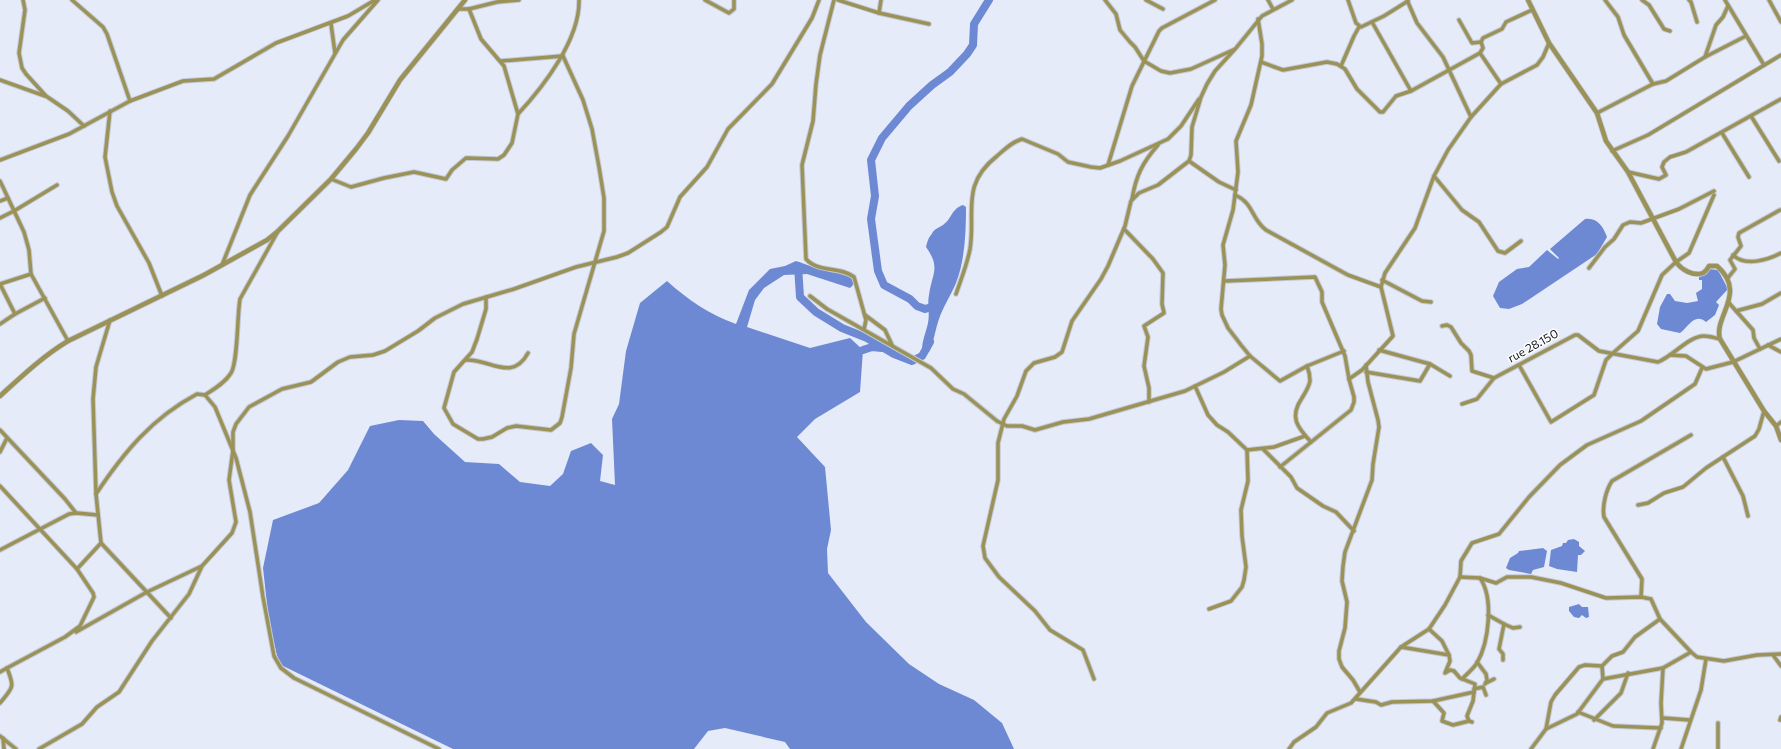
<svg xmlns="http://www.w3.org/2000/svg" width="1781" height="749" viewBox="0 0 1781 749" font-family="Commissioner,sans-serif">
<rect width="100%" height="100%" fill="#e5ebf9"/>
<!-- water -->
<g fill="#6e89d3">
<path d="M963,205L966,207C966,232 965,260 956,283C951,295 943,307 939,319C935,330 934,342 929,352L922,350C922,341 926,332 928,323C930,313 927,304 929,295C932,273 941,268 926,247C927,243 928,238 931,235C935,228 937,229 943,225C952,219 951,209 963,205Z"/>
<path d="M1585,219C1597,217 1603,226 1607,237L1597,254L1522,304L1509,309L1500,308L1493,296L1499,282L1517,269L1529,267L1547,250L1558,259L1559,258L1550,249Z"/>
<path d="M796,261C803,263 809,266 816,268C830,272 844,269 854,281L853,285L850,288L807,274L784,275L764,288L755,300L747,327L810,348L850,338L863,350L860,392L815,419L797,437L825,467L831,530L827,549L828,573L866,622L909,664L939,684L974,700L1002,723L1014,749H790L785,742L725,728L708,731L694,749H453L279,664L269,622L263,568L273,520L319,503L348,470L370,426L399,420L423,421L434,434L465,462L499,464L520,482L550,486L563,474L571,451L591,443L603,455L600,481L615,485L612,419L619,404L626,351L640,303L667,281C687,299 710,315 736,324L749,290L770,269L785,266Z"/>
<path d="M1709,269L1718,270L1728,289L1716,302L1719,305L1715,315L1706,322C1695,312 1688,327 1680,333L1661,329L1657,324L1660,307L1667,294H1670L1675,301L1687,303L1698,301L1696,293L1702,289V280H1699V277L1707,274Z"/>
<polygon points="1574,539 1579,542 1579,546 1585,551 1581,555 1578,555 1577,572 1557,569 1549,566 1551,550 1562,546 1563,543 1566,543 1568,540"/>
<polygon points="1543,548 1547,551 1544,567 1533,570 1531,574 1509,570 1506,568 1510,558 1518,553 1519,551"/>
<polygon points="1579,604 1582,607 1588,607 1589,617 1586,618 1582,615 1579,618 1574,617 1569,611 1569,607"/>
</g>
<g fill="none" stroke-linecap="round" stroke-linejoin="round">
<!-- river -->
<g stroke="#6e89d3" stroke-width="8">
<polyline points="798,266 800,297 816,312 842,328 867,338 894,354 912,361 922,356 930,342"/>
<polyline points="938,305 925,309 917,306 910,299 884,285 878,271 873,234 871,219 875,196 871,160 882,138 909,106 932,85 950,72 967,54 973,45 974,24 989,0"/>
<polyline points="863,350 872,347 882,348"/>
</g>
<!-- minor casing -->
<g stroke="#c3c9d5" stroke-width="5.5">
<g id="minor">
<polyline points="23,0 25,10 19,53 22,68 26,74 46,96 68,111 84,126"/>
<polyline points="72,0 103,27 107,34 130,101"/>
<polyline points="705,0 729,13 734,9 734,0"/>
<path d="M834,0L820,55L816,84L813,121L802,165L806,259C818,273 840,266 854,277L866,320L864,329"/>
<polyline points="838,0 879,13 929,24"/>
<polyline points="1105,0 1116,14 1120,30 1130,42 1135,47 1144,61 1161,71 1170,73 1191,69 1233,50"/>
<polyline points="1146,0 1163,9"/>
<polyline points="1268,0 1273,9"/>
<polyline points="1348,0 1356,23 1361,27 1384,16 1408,1"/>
<polyline points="1407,0 1417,23 1443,57 1471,117"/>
<polyline points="1605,0 1618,17 1624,35 1653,84"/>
<polyline points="1642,0 1649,5 1664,29 1670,31"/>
<polyline points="1689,0 1691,2 1697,22"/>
<polyline points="1725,0 1764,65"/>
<polyline points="1769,0 1781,22"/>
<polyline points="458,9 469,9 497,2 519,0"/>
<polyline points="879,13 881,0"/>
<polyline points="1258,19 1262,44 1262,56 1251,105 1236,141 1238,172 1233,210 1223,245 1225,265 1221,309 1222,315 1228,328 1241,345 1250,356 1280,381 1307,366 1344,351"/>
<polyline points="1459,20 1472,43 1481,42"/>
<polyline points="1372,22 1411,91"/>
<polyline points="331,24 335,53"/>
<polyline points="1480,53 1501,84"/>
<polyline points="1705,57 1716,25 1723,17 1728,6"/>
<polyline points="501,61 563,56"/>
<polyline points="1261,62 1283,70 1327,62 1337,64 1345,69 1357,89 1380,112 1383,112 1396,96 1411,91 1480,53 1483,48 1481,42 1483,38 1502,29 1506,22 1532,10"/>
<polyline points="1341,66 1354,36 1359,27"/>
<polyline points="0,80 45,96"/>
<polyline points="110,111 105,157 112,192 117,206 149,263 162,296"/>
<polyline points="1597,113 1653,84 1666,81 1705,57 1746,36"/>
<path d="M518,114C544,86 580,39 579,0"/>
<polyline points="1751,116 1779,161"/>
<polyline points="1722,133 1749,177"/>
<polyline points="1612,151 1648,135 1781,55"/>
<polyline points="0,160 69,134 130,101 183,81 214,79 276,43 348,16 375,0"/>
<polyline points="1189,161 1219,182 1236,190"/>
<polyline points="1108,165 1132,86 1159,31 1162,28 1215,0"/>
<polyline points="1628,172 1659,179 1666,175 1662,167 1664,162 1670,157 1686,152 1781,99"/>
<polyline points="1434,176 1462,210 1479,222 1498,251 1505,253 1521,241"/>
<polyline points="331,179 351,187 384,178 414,172 446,179 452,170 466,158 498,159 504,155 512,143 518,114 504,66 481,39 469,9"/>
<polyline points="0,181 24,232 29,250 31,274 68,341"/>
<path d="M1235,195C1254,203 1251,219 1266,230L1348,275L1381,287"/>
<path d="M1132,199C1136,176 1142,163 1158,145"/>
<polyline points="0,201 8,198"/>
<polyline points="0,218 14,211 57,185"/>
<polyline points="1124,229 1153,259 1163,273 1162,304 1164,313 1144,326 1148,337 1144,366 1149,388 1149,402"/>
<path d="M1733,255C1745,267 1768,260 1781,253"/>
<polyline points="222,265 250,195 288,136 343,40 378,0"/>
<polyline points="1589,268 1605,247 1614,239 1623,225 1630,222 1641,223 1679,209 1714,191"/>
<polyline points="1727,279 1735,269 1730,260 1741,246 1738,237 1739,233 1780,210"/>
<polyline points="1382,280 1422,301 1431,302"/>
<polyline points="1225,281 1315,277 1322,292 1322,302 1345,356 1349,379 1354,397 1354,402 1351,410 1280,467"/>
<polyline points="0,284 15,314"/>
<polyline points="0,284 31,274"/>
<path d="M956,294C961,279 967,265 970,249C976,212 960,185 997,156C1005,149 1012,142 1022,139L1058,154L1068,162L1091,167L1100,168L1120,161L1168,139L1181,126L1199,99"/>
<polyline points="810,296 827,309 931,368 953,389 964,394 997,421 1007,426 1022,426 1035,430 1063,422 1089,419 1185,391 1224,372 1250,356"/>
<polyline points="486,297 486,309 477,339 472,352 454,372 444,408 453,424 478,439 483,439 492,437 507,428 516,426 551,430 560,423 562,417 571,368 574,334 604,231 604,198 599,167 592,129 583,100 563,56"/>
<polyline points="1729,303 1753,330 1754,338 1760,349"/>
<polyline points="1736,311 1762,304 1781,293"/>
<polyline points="865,315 885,330 892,345"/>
<polyline points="0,324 15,314 45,298"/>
<polyline points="1442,326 1447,325 1451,327 1461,343 1469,351 1471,355 1472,371 1494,378"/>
<polyline points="1768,345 1781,352"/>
<polyline points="1379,350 1430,364 1450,376"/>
<polyline points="1670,355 1686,356 1706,369 1733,362 1781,339"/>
<path d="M466,360C488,358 512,383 528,353"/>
<polyline points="1519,365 1551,422 1594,395 1606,360 1613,353 1638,331 1662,275 1676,262 1689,253 1714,195"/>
<path d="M1307,366C1309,371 1310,376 1310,381C1309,387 1305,393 1302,398C1289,417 1297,427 1311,442"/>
<polyline points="1366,372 1420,381 1430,364"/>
<polyline points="1349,379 1362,370 1393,336 1381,287 1385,273 1415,228 1434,176 1448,150 1471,117 1501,84 1537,65 1543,57 1549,43"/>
<polyline points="1195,386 1208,415 1217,425 1228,432 1247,450 1274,447 1305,436"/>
<path d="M205,395C214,389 225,383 231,373C238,362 237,316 240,299L277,233"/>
<path d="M1462,404L1477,399L1494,378L1575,335H1578L1599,351L1658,362C1673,356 1689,336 1704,336C1709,336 1715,338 1720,339"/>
<polyline points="1776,426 1781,422"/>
<polyline points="0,430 65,499 76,513"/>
<polyline points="1263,449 1291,477 1297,488 1323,506 1336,512 1354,531"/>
<polyline points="0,452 7,438"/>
<polyline points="1723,457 1743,496 1748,516"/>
<polyline points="0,486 77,569"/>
<path d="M96,494C124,452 152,418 197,394L205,395L215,407L236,458L250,512L263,597L274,656L281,668L294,678L439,749"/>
<polyline points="1638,505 1648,503 1664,493 1683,487 1706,468 1755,436 1759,429 1764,411"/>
<polyline points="101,543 171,618"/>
<polyline points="0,550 69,514 76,513 98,515"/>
<polyline points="1460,577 1480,578 1496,583 1507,577 1531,577 1561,583 1606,598 1641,597 1651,599 1660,619 1691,652 1697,657 1724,661 1757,655 1781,654"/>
<path d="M1641,597L1642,579L1604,517C1602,506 1606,490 1612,481L1691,435"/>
<polyline points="1209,609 1231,601 1242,587 1244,580 1246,567 1242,536 1241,510 1248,481 1247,450"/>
<polyline points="1488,615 1504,624 1499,649 1503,654 1503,660"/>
<polyline points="1504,624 1513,628 1520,627"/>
<polyline points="1429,629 1442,641 1449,655"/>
<polyline points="76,632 147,592 202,566"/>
<polyline points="1401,647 1449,655 1450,661 1445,673 1450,670 1454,671 1460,678 1475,684 1473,701 1467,716 1469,721 1472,722"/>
<polyline points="1773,655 1781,666"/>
<polyline points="1477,662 1486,674 1487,680 1485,684"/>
<polyline points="0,672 7,668"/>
<polyline points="1094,679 1083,650 1050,630 1035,611 999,577 985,558 983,546 998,480 998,443 1004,419 1017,396 1026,371 1034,363 1055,357 1062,352 1072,321 1101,279 1108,266 1125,226 1131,201 1139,193 1158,185 1189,161 1191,155 1192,127 1201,97 1207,84 1215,71 1236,48 1262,16 1292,0"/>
<path d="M1462,679C1467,674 1473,669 1477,663C1489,642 1494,598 1480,578"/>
<polyline points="1603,679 1663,668 1691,652"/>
<polyline points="1486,683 1494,679"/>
<polyline points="1474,689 1483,687 1486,695"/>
<polyline points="1360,692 1353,680 1342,667 1339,659 1339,651 1345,628 1347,602 1342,581 1343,566 1345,552 1372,480 1373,464 1379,427 1378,420 1368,382 1366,365"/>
<polyline points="1356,699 1376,702 1381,705 1392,702 1433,701 1474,692"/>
<polyline points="1433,701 1444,713 1442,721 1453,725 1469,721"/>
<path d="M0,703C13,687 15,688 7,668L65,637L80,626L94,597L93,593L77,569L101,543L96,494L93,399L96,367L110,320"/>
<polyline points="1578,712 1613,726 1661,728"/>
<polyline points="1663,718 1690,720"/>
<polyline points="1594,720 1621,693 1628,673"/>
<polyline points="1780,720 1781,717"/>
<polyline points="1546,729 1577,714 1603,679 1602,666 1612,656 1623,652 1635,637 1660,619"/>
<polyline points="0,736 16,749"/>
<polyline points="3,738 4,749"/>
<polyline points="39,749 82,724 97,707 119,692 152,641 189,594 202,566 232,533 236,522 229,480 233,450 233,432 236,424 249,407 282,389 311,382 338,362 350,357 373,355 385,351 418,331 435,318 463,304 514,289 576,267 617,257 628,253 661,232 667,227 680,197 707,167 728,129 772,84 812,18 819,0"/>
<polyline points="1289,749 1294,742 1316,727 1327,713 1351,703 1401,647 1429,629 1445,605 1460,577 1461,561 1472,543 1499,534 1529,497 1560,465 1587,445 1641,421 1695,384 1702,368"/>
<polyline points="1531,749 1546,729 1551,702 1555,695 1579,667 1585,665 1602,666"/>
<polyline points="1653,749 1662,723 1661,703 1663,668"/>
<polyline points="1681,749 1701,690 1706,659"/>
<polyline points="1718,749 1718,723"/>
</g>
</g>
<!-- tertiary casing -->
<g stroke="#c3c9d5" stroke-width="6">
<g id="tertiary">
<path d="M1528,0L1549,43L1597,113L1606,141L1628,172L1676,262C1681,269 1693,277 1703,273C1705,272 1708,268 1709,266H1717C1748,293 1713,317 1720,339L1764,411L1776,426L1781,440"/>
<path d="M0,396C22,376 43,356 68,341L204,275L267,240L277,232L331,179L356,149L368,133L400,80L465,0"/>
</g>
</g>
<!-- minor -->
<use href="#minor" stroke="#9b9258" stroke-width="3.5"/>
<!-- tertiary -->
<use href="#tertiary" stroke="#9b9258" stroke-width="4.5"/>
</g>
<g text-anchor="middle" stroke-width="3" stroke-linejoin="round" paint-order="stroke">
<!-- street labels -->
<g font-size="12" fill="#13151a" stroke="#fff">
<text transform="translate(1533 346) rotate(-29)" y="4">rue 28.150</text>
</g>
</g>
</svg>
